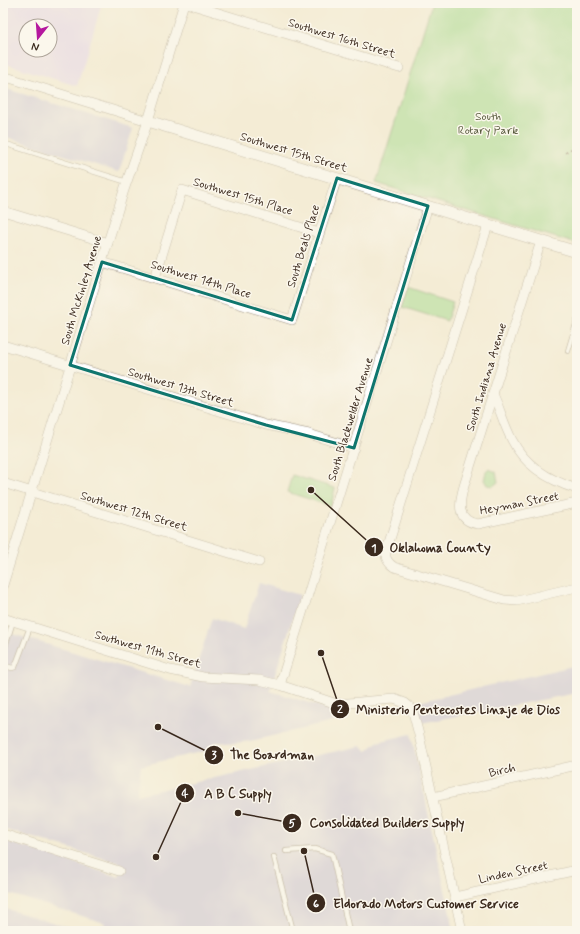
<svg xmlns="http://www.w3.org/2000/svg" width="580" height="934" viewBox="0 0 580 934" font-family="Mynerve,sans-serif">
<rect width="100%" height="100%" fill="#fbf7ec"/>
<filter id="ink" filterUnits="userSpaceOnUse"><feTurbulence type="fractalNoise" baseFrequency=".025" numOctaves="2"/><feDisplacementMap in="SourceGraphic" scale="8" xChannelSelector="R" yChannelSelector="G"/><feConvolveMatrix kernelMatrix="1 2 1 2 8 2 1 2 1" color-interpolation-filters="sRGB"/></filter>
<filter id="wash" filterUnits="userSpaceOnUse"><feTurbulence type="fractalNoise" baseFrequency=".012" numOctaves="4" result="noise"/><feDisplacementMap in="SourceGraphic" scale="16" xChannelSelector="R" yChannelSelector="G"/><feGaussianBlur stdDeviation="0.9" result="paint"/><feColorMatrix in="noise" values="0 0 0 0 0 0 0 0 0 0 0 0 0 0 0 0 0 1.4 0 .05"/><feComposite in="paint" operator="in"/></filter>
<g filter="url(#wash)">
<rect width="100%" height="100%" fill="#f4ecd6"/>
<!-- built -->
<path fill="#e3d3f2" fill-rule="evenodd" d="M3,3H102L77,86L3,63ZM26,26H50V50H26Z"/>
<!-- industrial -->
<g fill="#c6c0da">
<polygon points="3,88 133,128 119,172 3,136"/>
<polygon points="259,583 300,595 270,691 336,711 341,713 341,720 250,741 235,743 214,742 213,749 141,766 137,795 360,746 367,751 377,742 411,734 454,931 92,931 93,928 103,929 105,923 3,892 3,840 119,877 123,864 3,829 3,631 190,687 212,618 244,629"/>
<polygon points="577,665 577,693 421,723 414,703"/>
<polygon points="3,908 82,931 3,931"/>
</g>
<!-- green -->
<g fill="#9fd98c" stroke="#6d8255">
<polygon points="432,3 577,3 577,244 376,183"/>
<polygon points="408,287 453,302 447,321 402,307"/>
<polygon points="489,469 496,472 498,482 493,486 487,485 484,480 486,472"/>
<polygon points="292,475 335,488 331,506 287,492"/>
</g>
</g>
<g filter="url(#ink)">
<g fill="none" stroke-linecap="round" stroke-linejoin="round">
<!-- service casing -->
<g stroke="#988b7a" stroke-width="6">
<g id="service">
<polyline points="3,143 127,182"/>
<polyline points="568,351 577,321"/>
<polyline points="3,653 13,621"/>
<polyline points="3,665 12,668 15,667 30,627"/>
<polyline points="286,851 315,849 332,854 349,931"/>
<polyline points="274,857 293,931"/>
</g>
</g>
<!-- minor casing -->
<g stroke="#988b7a" stroke-width="10">
<g id="minor">
<polyline points="186,3 399,68"/>
<polyline points="3,76 148,121"/>
<polyline points="3,211 108,243"/>
<path d="M488,225L386,552C385,559 388,563 394,567L504,600L517,601L577,587"/>
<path d="M541,241L464,486C459,503 456,521 478,524L577,503"/>
<polyline points="102,262 292,320 337,178"/>
<polyline points="155,278 182,190 319,233"/>
<polyline points="3,345 266,425 309,434 354,448"/>
<path d="M493,394C500,409 504,425 512,440C525,466 551,481 577,489"/>
<polyline points="3,483 259,562"/>
<polyline points="3,585 124,190 148,121 184,3"/>
<polyline points="3,618 170,670 203,677 259,680 280,685 337,704 394,699 405,703 410,707 413,712 419,735 462,931"/>
<polyline points="280,685 428,206"/>
<polyline points="433,797 577,765"/>
<polyline points="3,834 119,871"/>
<polyline points="455,897 577,870"/>
</g>
</g>
<!-- tertiary casing -->
<g stroke="#988b7a" stroke-width="12">
<polyline id="tertiary" points="148,121 577,252"/>
</g>
<!-- path -->
<g stroke="#988b7a" stroke-width="1.5" stroke-dasharray="3 3" stroke-linecap="butt">
<polyline points="577,137 577,139"/>
<polyline points="565,153 577,145"/>
</g>
<!-- service -->
<use href="#service" stroke="#fff" stroke-width="4.5"/>
<!-- minor -->
<use href="#minor" stroke="#fff" stroke-width="9"/>
<!-- tertiary -->
<use href="#tertiary" stroke="#fff" stroke-width="11"/>
</g>
</g>
<!-- marked area -->
<path d="M0 0H580V934H0ZM337,178L428,206L354,448L266,425L70,365L102,262L292,320Z" fill="#f4ecd6" fill-opacity=".55" fill-rule="evenodd"/>
<path fill="none" stroke="#0f766e" stroke-width="3" stroke-linejoin="round" d="M337,178L428,206L354,448L266,425L70,365L102,262L292,320Z"/>
<g text-anchor="middle" stroke-width="3" stroke-linejoin="round" paint-order="stroke">
<!-- street labels -->
<g font-size="12" fill="#3b2a1e" stroke="#fbf7ec">
<text transform="translate(342 38) rotate(17)" y="4">Southwest 16th Street</text>
<text transform="translate(294 152) rotate(17)" y="4">Southwest 15th Street</text>
<text transform="translate(243 196) rotate(17)" y="4">Southwest 15th Place</text>
<text transform="translate(303 246) rotate(-73)" y="4">South Beals Place</text>
<text transform="translate(201 279) rotate(17)" y="4">Southwest 14th Place</text>
<text transform="translate(81 290) rotate(-73)" y="4">South McKinley Avenue</text>
<text transform="translate(486 377) rotate(-73)" y="4">South Indiana Avenue</text>
<text transform="translate(181 387) rotate(17)" y="4">Southwest 13th Street</text>
<text transform="translate(350 419) rotate(-73)" y="4">South Blackwelder Avenue</text>
<text transform="translate(519 503) rotate(-11)" y="4">Heyman Street</text>
<text transform="translate(134 511) rotate(17)" y="4">Southwest 12th Street</text>
<text transform="translate(148 649) rotate(16)" y="4">Southwest 11th Street</text>
<text transform="translate(502 770) rotate(-13)" y="4">Birch</text>
<text transform="translate(513 872) rotate(-12)" y="4">Linden Street</text>
</g>
<!-- park labels -->
<g font-size="12" fill="#54563a" stroke="#fbf7ec">
<text x="488" y="120">South<tspan x="488" dy="14">Rotary Park</tspan></text>
</g>
</g>
<!-- callouts -->
<path fill="none" stroke="#3b2a1e" stroke-width="1.5" d="M311 490L374 547M321 653L340 709M158 727L214 755M156 857L185 793M238 813L292 823M304 851L316 903"/>
<g fill="#3b2a1e" stroke="#fbf7ec" stroke-width="1.5">
<circle cx="311" cy="490" r="4"/>
<circle cx="321" cy="653" r="4"/>
<circle cx="158" cy="727" r="4"/>
<circle cx="156" cy="857" r="4"/>
<circle cx="238" cy="813" r="4"/>
<circle cx="304" cy="851" r="4"/>
<circle cx="374" cy="547" r="10"/>
<circle cx="340" cy="709" r="10"/>
<circle cx="214" cy="755" r="10"/>
<circle cx="185" cy="793" r="10"/>
<circle cx="292" cy="823" r="10"/>
<circle cx="316" cy="903" r="10"/>
</g>
<g font-size="12" text-anchor="middle" font-weight="bold" fill="#fff">
<text x="374" y="552">1</text>
<text x="340" y="713">2</text>
<text x="214" y="759">3</text>
<text x="185" y="797">4</text>
<text x="292" y="827">5</text>
<text x="316" y="907">6</text>
</g>
<g font-size="13" text-anchor="middle" font-weight="bold" fill="#3b2a1e" stroke="#fbf7ec" stroke-width="3" stroke-linejoin="round" paint-order="stroke">
<text x="440" y="552">Oklahoma County</text>
<text x="458" y="714">Ministerio Pentecostes Linaje de Dios</text>
<text x="272" y="759">The Boardman</text>
<text x="238" y="798">A B C Supply</text>
<text x="387" y="827">Consolidated Builders Supply</text>
<text x="426" y="908">Eldorado Motors Customer Service</text>
</g>
<!-- margin -->
<rect width="580" height="934" fill="none" stroke="#fbf7ec" stroke-width="16"/>
<!-- north arrow -->
<g transform="translate(38 38) rotate(197)"><circle r="19" fill="#fbf7ec" stroke="#aea59a"/>
<path d="M0-3L7 15L0 10L-7 15Z" fill="#b5179e"/>
<text y="-6" font-size="11" font-weight="bold" text-anchor="middle" fill="#3b2a1e">N</text>
</g>
</svg>
